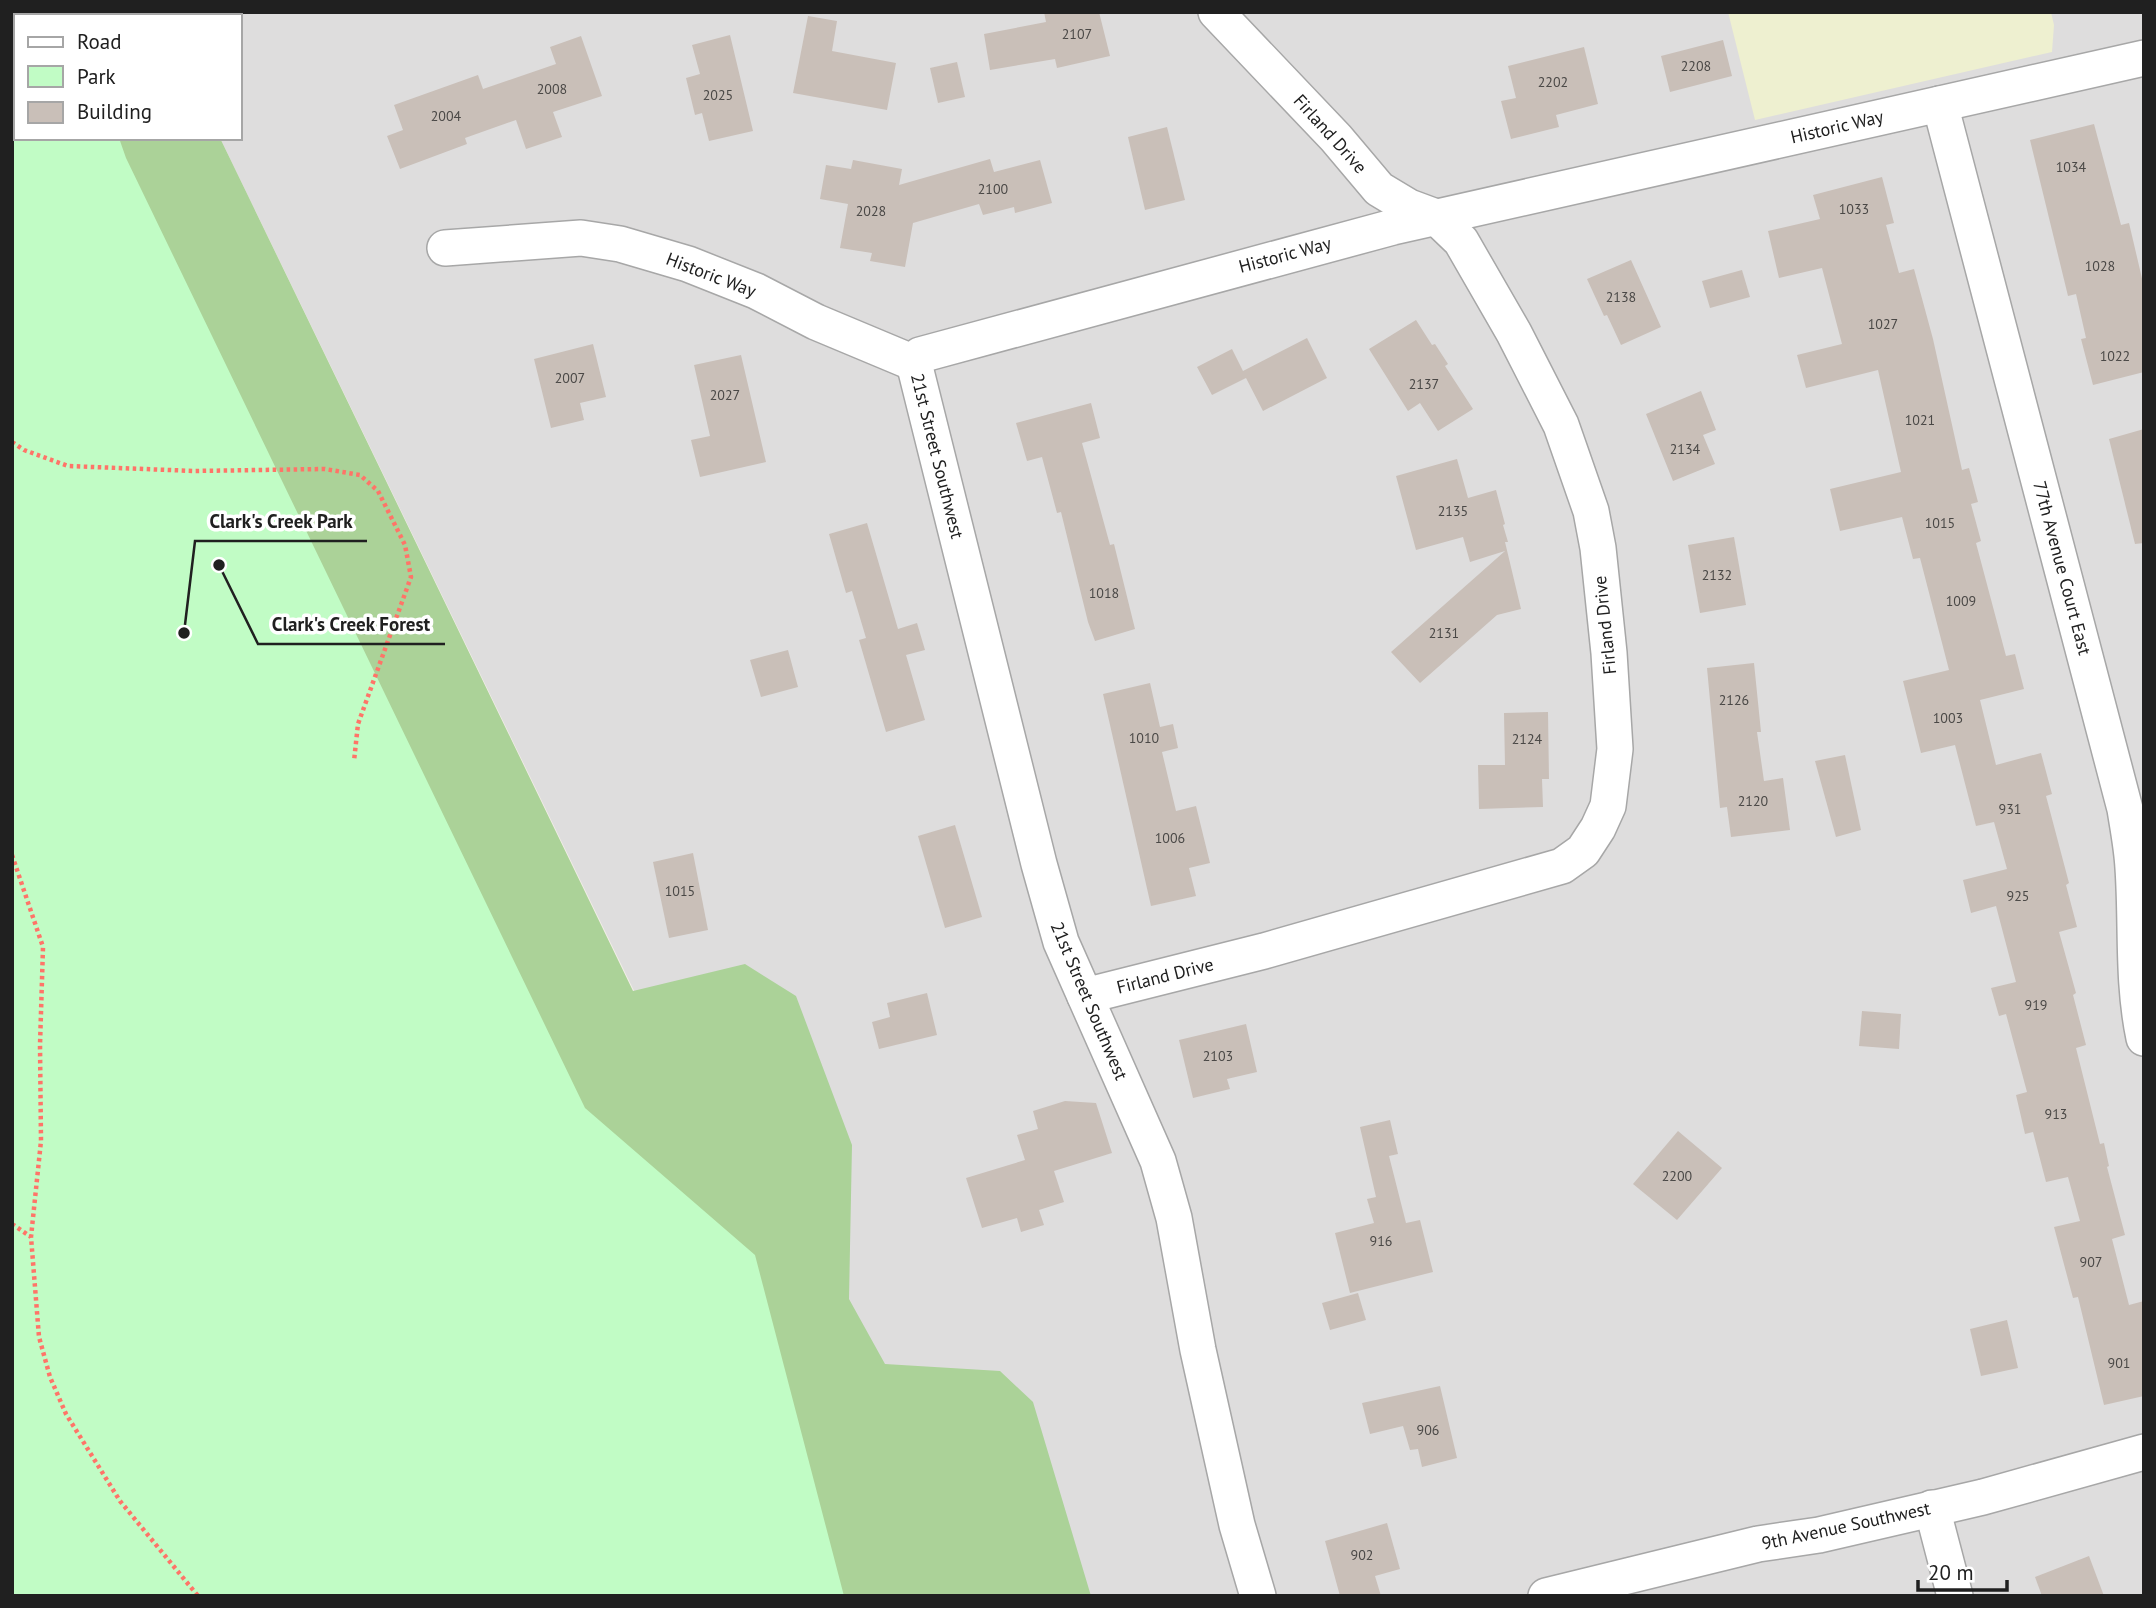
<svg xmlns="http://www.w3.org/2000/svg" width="2156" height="1608" viewBox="0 0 2156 1608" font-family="'PT Sans',sans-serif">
<rect width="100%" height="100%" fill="#f1ede6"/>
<!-- residential -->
<polygon fill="#dedddd" points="174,12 2144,12 2144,1596 844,1596 674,1073 220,138 240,138 240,16 175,16"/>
<!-- farmland -->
<polygon fill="#eef0d0" points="1728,12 2051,12 2054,25 2052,52 1755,120"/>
<!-- forest -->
<polygon fill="#abd298" points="12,12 174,12 175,16 16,16 16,138 220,138 633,991 745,964 796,996 852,1145 849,1299 885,1364 1000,1371 1033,1402 1091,1596 12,1596"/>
<!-- park -->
<polygon fill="#c1fcc5" points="12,12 75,12 76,16 16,16 16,138 119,138 126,158 585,1108 755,1255 844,1596 12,1596"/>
<!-- building -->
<g fill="#c9bfb8">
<polygon points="1044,12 1099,12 1110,56 1057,68 1055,59 990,70 984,34 1046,22"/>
<polygon points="808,16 837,21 832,51 896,63 887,110 793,93"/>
<polygon points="730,35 753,131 709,141 702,113 695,115 686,78 700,74 692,45"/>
<polygon points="581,36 602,96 553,112 562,137 526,149 516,120 465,138 467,144 400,169 387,136 403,130 394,105 478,75 483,89 556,64 550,47"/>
<polygon points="1723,40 1732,76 1670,92 1661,56"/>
<polygon points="1584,47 1598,104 1556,115 1559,127 1511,139 1501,101 1516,98 1508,66"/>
<polygon points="957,62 965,97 938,103 930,68"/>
<polygon points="2094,124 2121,225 2129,223 2144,287 2144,372 2093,385 2081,339 2086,338 2076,294 2068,296 2030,140"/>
<polygon points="1167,127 1185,200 1145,210 1128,137"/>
<polygon points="990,159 994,172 1040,160 1052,203 1015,213 1014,207 983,215 979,204 913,223 905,267 870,261 872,253 840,248 848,204 820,199 826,165 851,169 853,160 902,169 899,185"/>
<polygon points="1882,177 1894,223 1886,225 1899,273 1914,269 1933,339 1962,470 1969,468 1978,502 1971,504 1981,541 1976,543 2006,656 2015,654 2024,689 1980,700 1996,765 2041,753 2052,794 2046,796 2069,883 2066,885 2077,927 2059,932 2076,993 2073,995 2086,1045 2076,1048 2100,1144 2104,1143 2109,1166 2107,1167 2125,1235 2112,1239 2129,1305 2144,1301 2144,1396 2104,1405 2078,1297 2073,1298 2054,1227 2080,1221 2068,1177 2046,1182 2033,1132 2025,1134 2016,1095 2027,1092 2006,1014 1999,1016 1991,988 2016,982 1996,906 1971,913 1963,880 2007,869 1994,822 1976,826 1955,745 1921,753 1903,681 1949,670 1920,558 1913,559 1902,517 1840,531 1830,489 1901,472 1878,370 1806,388 1797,355 1842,344 1822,268 1779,278 1768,231 1820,219 1813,195"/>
<polygon points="1631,260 1661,327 1621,345 1607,315 1604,316 1587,279"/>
<polygon points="1742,270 1750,297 1710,308 1702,281"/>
<polygon points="1416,320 1432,345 1435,344 1448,364 1445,366 1473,409 1438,431 1420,403 1408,411 1369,349"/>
<polygon points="1307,338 1327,378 1263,411 1246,378 1212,395 1197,367 1232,349 1243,371"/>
<polygon points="593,344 606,397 580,403 584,420 551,428 534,359"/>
<polygon points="741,355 766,462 700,477 691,440 710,436 694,365"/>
<polygon points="1701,391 1716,430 1703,435 1715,464 1673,481 1646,414"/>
<polygon points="1091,403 1100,438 1082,443 1110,545 1114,544 1135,629 1095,641 1088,622 1061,512 1057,513 1042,457 1027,461 1016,423"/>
<polygon points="2144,429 2144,543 2135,544 2109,439"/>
<polygon points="1457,459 1468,498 1496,490 1505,524 1503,525 1508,542 1505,542 1521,609 1497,615 1420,683 1391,652 1505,551 1470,562 1463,537 1416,550 1396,476"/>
<polygon points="867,523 898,629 917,623 925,650 906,655 925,720 886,732 859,640 866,638 852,591 846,593 829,534"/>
<polygon points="1734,537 1746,605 1700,613 1688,545"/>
<polygon points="788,650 798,687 761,697 750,660"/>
<polygon points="1754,663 1761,732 1757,732 1764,781 1783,778 1790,830 1731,837 1727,807 1720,808 1707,668"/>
<polygon points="1150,683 1160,727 1173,724 1178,748 1162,752 1176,811 1196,806 1210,863 1189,868 1196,896 1151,906 1103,694"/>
<polygon points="1548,712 1549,779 1542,779 1543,807 1479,809 1478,765 1505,765 1504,713"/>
<polygon points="1845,755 1861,830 1836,837 1815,761"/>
<polygon points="955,825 982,917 945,928 918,836"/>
<polygon points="693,853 708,930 669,938 653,862"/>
<polygon points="927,993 937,1035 879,1049 872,1022 890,1017 887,1003"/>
<polygon points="1862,1011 1901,1014 1899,1049 1859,1046"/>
<polygon points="1246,1024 1257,1072 1227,1079 1230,1089 1193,1098 1179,1040"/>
<polygon points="1065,1101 1096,1103 1112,1153 1054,1171 1064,1202 1039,1210 1044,1225 1021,1232 1017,1218 982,1228 966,1178 1025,1160 1017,1135 1038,1129 1033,1111"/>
<polygon points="1390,1120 1398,1154 1389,1156 1406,1223 1420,1220 1433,1272 1350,1293 1335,1233 1374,1223 1367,1199 1376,1197 1360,1127"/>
<polygon points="1678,1131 1722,1168 1677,1220 1633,1184"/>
<polygon points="1358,1293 1366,1320 1330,1330 1322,1303"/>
<polygon points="2007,1320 2018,1368 1981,1376 1970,1329"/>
<polygon points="1440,1386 1457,1458 1422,1467 1418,1449 1410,1450 1403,1426 1370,1434 1362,1403"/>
<polygon points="1387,1523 1400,1569 1375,1576 1381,1596 1340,1596 1325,1541"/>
<polygon points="2089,1556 2104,1596 2042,1596 2035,1577"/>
</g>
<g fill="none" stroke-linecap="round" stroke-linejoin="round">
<!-- minor casing -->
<g stroke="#a7a7a7" stroke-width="38">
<g id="minor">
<path d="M1940,104L2125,809C2128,828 2132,848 2133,868C2137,925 2132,981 2144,1038"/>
<polyline points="445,248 581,238 620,244 688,264 756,291 816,322 914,363 920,355 1393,227 2144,58"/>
<polyline points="914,363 1039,864 1061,942 1158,1161 1174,1218 1198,1350 1237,1525 1258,1596"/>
<polyline points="1085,996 1264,951 1562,866 1583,851 1598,828 1608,806 1615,749 1609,653 1598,548 1591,511 1561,425 1514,333 1461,241 1436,217 1409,207 1379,189 1336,138 1216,12"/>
<polyline points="1932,1508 1955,1596"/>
<polyline points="1546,1596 1758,1544 1819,1535 1983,1497 2144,1452"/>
</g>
</g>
<!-- path -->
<g stroke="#ff7468" stroke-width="4.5" stroke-dasharray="3.5 3.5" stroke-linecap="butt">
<polyline points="12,442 24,450 68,466 194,471 325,469 360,475 378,491 405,545 411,577 358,724 354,761"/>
<polyline points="12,855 43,947 40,1045 41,1141 31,1237 39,1337 50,1377 66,1414 120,1501 198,1596"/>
<polyline points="12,1224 31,1237"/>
</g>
<!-- minor -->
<use href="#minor" stroke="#fff" stroke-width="35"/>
</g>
<g text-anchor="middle" stroke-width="7" stroke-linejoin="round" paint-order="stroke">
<!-- number labels -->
<g font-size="14" fill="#4a4846">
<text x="1077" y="39">2107</text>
<text x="1696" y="71">2208</text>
<text x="1553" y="87">2202</text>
<text x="552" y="94">2008</text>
<text x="718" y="100">2025</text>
<text x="446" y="121">2004</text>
<text x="2071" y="172">1034</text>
<text x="993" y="194">2100</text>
<text x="1854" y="214">1033</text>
<text x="871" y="216">2028</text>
<text x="2100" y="271">1028</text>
<text x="1621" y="302">2138</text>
<text x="1883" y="329">1027</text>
<text x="2115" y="361">1022</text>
<text x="570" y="383">2007</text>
<text x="1424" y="389">2137</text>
<text x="725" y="400">2027</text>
<text x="1920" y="425">1021</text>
<text x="1685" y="454">2134</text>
<text x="1453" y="516">2135</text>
<text x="1940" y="528">1015</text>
<text x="1717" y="580">2132</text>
<text x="1104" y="598">1018</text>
<text x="1961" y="606">1009</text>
<text x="1444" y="638">2131</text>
<text x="1734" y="705">2126</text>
<text x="1948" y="723">1003</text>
<text x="1144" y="743">1010</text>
<text x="1527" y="744">2124</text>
<text x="1753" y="806">2120</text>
<text x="2010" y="814">931</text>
<text x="1170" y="843">1006</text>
<text x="680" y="896">1015</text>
<text x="2018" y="901">925</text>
<text x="2036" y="1010">919</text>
<text x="1218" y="1061">2103</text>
<text x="2056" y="1119">913</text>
<text x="1677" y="1181">2200</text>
<text x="1381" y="1246">916</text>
<text x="2091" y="1267">907</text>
<text x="2119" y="1368">901</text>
<text x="1428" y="1435">906</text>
<text x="1362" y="1560">902</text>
</g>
<!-- street labels -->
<g font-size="18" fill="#202020" stroke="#fff">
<text transform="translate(1837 127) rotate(-13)" y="6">Historic Way</text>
<text transform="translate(1330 134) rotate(48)" y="6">Firland Drive</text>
<text transform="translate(1285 255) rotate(-15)" y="6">Historic Way</text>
<text transform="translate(711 275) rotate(21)" y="6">Historic Way</text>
<text transform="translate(937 456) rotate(76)" y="6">21st Street Southwest</text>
<text transform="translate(2062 568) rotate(75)" y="6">77th Avenue Court East</text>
<text transform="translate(1605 625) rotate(-96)" y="6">Firland Drive</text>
<text transform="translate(1165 976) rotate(-14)" y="6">Firland Drive</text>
<text transform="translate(1089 1001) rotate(67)" y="6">21st Street Southwest</text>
<text transform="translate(1846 1526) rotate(-12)" y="6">9th Avenue Southwest</text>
</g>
</g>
<!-- callouts -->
<path fill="none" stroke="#202020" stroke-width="2.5" d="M184 633L195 541H367M219 565L258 644H445"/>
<g fill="#202020" stroke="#fff" stroke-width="2.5">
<circle cx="184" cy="633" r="7"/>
<circle cx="219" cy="565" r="7"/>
</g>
<g font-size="19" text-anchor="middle" font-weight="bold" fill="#202020" stroke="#fff" stroke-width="7" stroke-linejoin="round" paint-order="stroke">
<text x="281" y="528">Clark's Creek Park</text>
<text x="351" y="631">Clark's Creek Forest</text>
</g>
<!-- border -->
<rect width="2156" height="1608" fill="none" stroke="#202020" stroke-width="28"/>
<!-- legend -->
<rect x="14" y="14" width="228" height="126" fill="#ffffff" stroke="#a6a6a6" stroke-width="2"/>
<rect x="28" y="37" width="35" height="10" fill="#ffffff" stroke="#a6a6a6" stroke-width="2"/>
<text x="77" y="49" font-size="21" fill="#202020">Road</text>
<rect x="28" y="66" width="35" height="21" fill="#c1fcc5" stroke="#a6a6a6" stroke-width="2"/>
<text x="77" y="84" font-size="21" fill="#202020">Park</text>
<rect x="28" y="102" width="35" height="21" fill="#c9bfb8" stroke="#a6a6a6" stroke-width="2"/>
<text x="77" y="119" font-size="21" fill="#202020">Building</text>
<!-- scale -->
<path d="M1918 1580v10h89v-10" fill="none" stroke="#202020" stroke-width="3.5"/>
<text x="1928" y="1580" font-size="21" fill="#202020" stroke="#ffffff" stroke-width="5" paint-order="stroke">20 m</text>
</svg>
